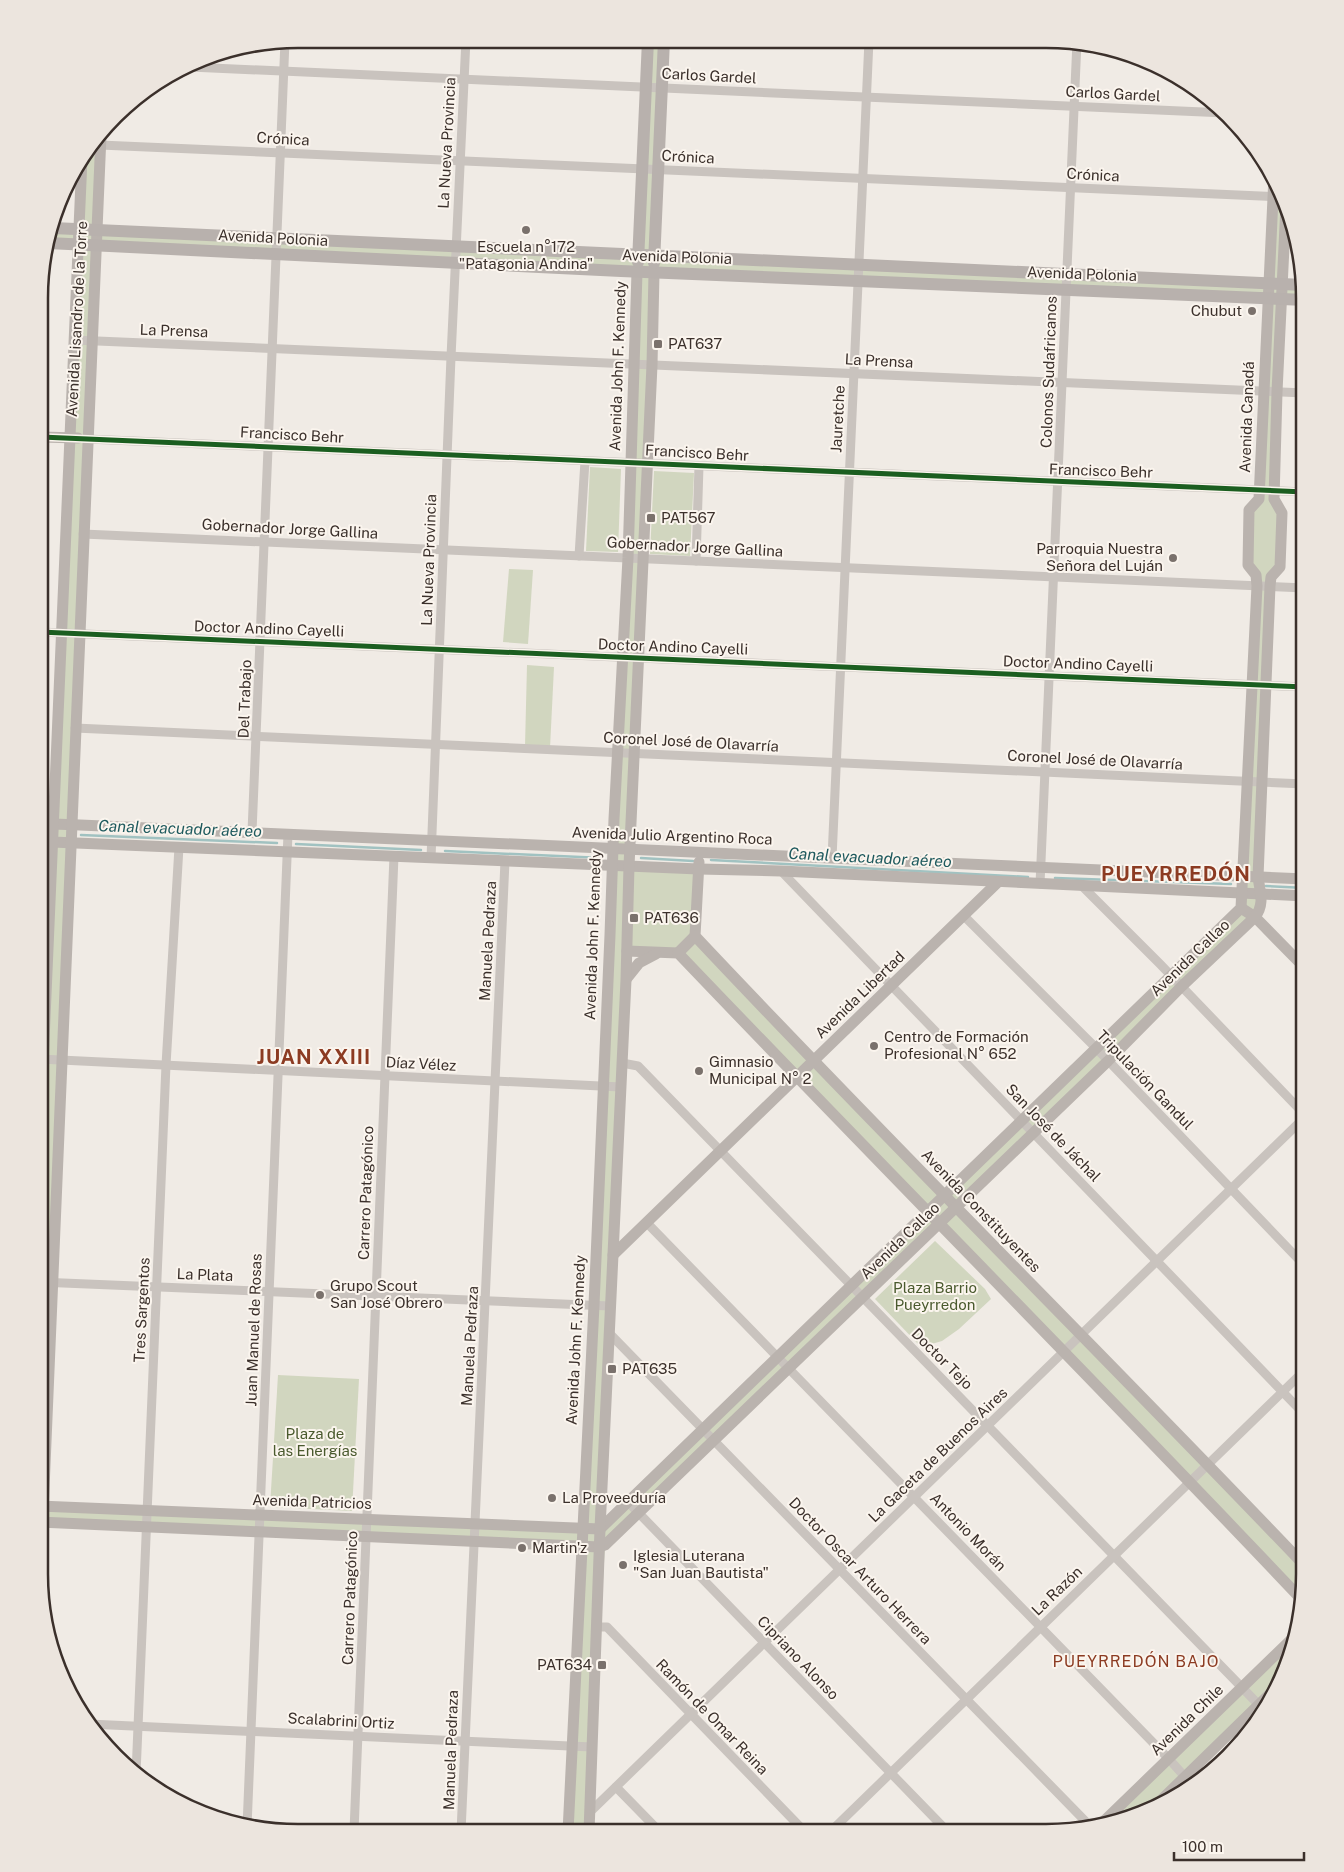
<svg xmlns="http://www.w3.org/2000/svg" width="1344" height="1872" viewBox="0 0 1344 1872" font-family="'Public Sans',sans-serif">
<rect width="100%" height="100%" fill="#f0ebe5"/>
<!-- green -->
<g fill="#d1d6bf" fill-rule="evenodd">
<path d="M648,40H664L655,256L1268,284L1279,183L1286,205L1282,284L1304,285L1305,300L1282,299L1275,491L1282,513L1280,567L1271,577L1262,903L956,1208L1305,1566L1303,1601L940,1223L605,1545L589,1832H568L583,1546L43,1522L39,1575L40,1134L78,245L48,243L53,228L79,229L82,158L101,135L96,230L638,255ZM95,246L637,272L584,1528L43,1506ZM654,273L1267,299L1259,499L1249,510L1248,565L1257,586L1241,908L945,1196L695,936L699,869L629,866ZM628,951L677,953L928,1212L600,1528Z"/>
<polygon points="590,467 621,469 618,552 586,551"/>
<polygon points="654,471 694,473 690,556 650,554"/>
<polygon points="509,569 533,570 528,644 503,642"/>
<polygon points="527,665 554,667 550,748 525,746"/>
<polygon points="935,1241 985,1289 991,1299 959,1329 942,1341 921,1347 875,1299"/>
<polygon points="278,1375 359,1379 352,1511 270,1507"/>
<polygon points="1296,1635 1291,1658 1278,1686 1150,1811 1113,1825 1099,1826"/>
</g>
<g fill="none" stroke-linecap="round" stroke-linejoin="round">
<!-- stream -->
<g stroke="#a1c2c1" stroke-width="2.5">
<polyline points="40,829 45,834"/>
<polyline points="81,835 277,843"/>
<polyline points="296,844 421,850"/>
<polyline points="445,851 603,858"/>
<polyline points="641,858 693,861"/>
<polyline points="711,860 1028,877"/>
<polyline points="1055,878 1231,884"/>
<polyline points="1266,886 1305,888"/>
</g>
<!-- street -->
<g stroke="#c9c3be" stroke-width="9">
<polyline points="190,67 1226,113"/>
<polyline points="91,146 100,145 1283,197"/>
<polyline points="74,340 1305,393"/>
<polyline points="87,439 1305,492"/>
<polyline points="83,534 1305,588"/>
<polyline points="579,556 585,461"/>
<polyline points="696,561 699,466"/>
<polyline points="40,632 1305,687"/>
<polyline points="75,728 1305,784"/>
<polyline points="252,832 285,41"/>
<polyline points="431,858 451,357 466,39"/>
<polyline points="832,858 869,40"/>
<polyline points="781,871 1305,1415"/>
<polyline points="1040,884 1077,41"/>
<polyline points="1082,886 1160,964 1305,1115"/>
<polyline points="964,916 1097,1049 1305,1266"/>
<polyline points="40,1059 621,1087"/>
<polyline points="622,1063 638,1066 1259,1705"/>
<polyline points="647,1223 1169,1759 1193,1786"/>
<polyline points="39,1282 610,1306"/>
<polyline points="609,1333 1091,1827"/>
<polyline points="628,1502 949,1833"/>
<polyline points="597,1627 607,1627 806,1833"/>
<polyline points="89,1724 592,1747"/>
<polyline points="136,1774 166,1065 179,847"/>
<polyline points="616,1787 660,1832"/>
<polyline points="590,1812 1305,1117"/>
<polyline points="247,1827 288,834"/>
<polyline points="354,1831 394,856"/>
<polyline points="461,1832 505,861"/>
<polyline points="829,1833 1305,1370"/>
</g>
<!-- secondary -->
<g stroke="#bab3ae" stroke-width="11">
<polyline points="41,437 78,438"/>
<polyline points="40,817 53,824 80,825 1305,879"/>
<polyline points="40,839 52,842 699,869 781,871 1305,896"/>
<path d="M699,862L695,936C895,1149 1103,1354 1305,1566"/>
<polyline points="1241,908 1255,917 1305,968"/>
<path d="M627,951L678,953C885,1170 1097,1383 1303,1601"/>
<polyline points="678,953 695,936"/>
<polyline points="627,978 639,963 656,954"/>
<polyline points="40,1134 82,158"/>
<polyline points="613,1255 998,882"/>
<polyline points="39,1506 600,1529 1241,908 1257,586 1256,575 1248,565 1249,510 1259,499 1274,176"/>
<path d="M39,1522L600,1547L605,1545L1108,1061L1182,986L1255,917C1265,904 1260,892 1258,877L1270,586L1271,577L1280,567L1282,513L1274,499L1277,392L1286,205"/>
<polyline points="40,1584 101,135"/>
<polyline points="1150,1811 1278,1686"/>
<polyline points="1099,1826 1296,1635"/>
<polyline points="568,1832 594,1305 610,935 614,819 628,558 637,272"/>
<polyline points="589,1832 600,1529 626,980 629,866 652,365 654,273"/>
</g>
<!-- primary -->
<g stroke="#b8b1ad" stroke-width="12">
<polyline points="53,228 1304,285"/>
<polyline points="48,243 621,271 1305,300"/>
<polyline points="638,262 648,40"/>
<polyline points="654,263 664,40"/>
</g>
<!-- cycleway casing -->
<g stroke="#fbf5ee" stroke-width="8">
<g id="cycleway">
<polyline points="41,437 1305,492"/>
<polyline points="40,632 1305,687"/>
</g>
</g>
<!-- cycleway -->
<use href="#cycleway" stroke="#1b5e20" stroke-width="5"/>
</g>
<!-- markers -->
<g fill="#7a716c" stroke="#fbf5ee" stroke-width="2">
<circle cx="526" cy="230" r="5"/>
<circle cx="1252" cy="311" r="5"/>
<rect x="653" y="339" width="10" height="10" rx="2.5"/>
<rect x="646" y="513" width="10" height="10" rx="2.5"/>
<circle cx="1173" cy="558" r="5"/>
<rect x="629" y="913" width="10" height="10" rx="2.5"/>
<circle cx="874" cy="1046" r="5"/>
<circle cx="699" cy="1071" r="5"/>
<circle cx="320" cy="1295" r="5"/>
<rect x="607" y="1364" width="10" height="10" rx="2.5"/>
<circle cx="552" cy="1498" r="5"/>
<circle cx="522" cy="1548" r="5"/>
<circle cx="623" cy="1565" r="5"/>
<rect x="597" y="1660" width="10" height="10" rx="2.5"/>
</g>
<g text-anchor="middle" stroke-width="4" stroke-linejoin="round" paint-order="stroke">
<!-- street labels -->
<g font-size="15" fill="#3b302b" stroke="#fbf5ee">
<text transform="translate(709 76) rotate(3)" y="5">Carlos Gardel</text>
<text transform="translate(1113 94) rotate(3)" y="5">Carlos Gardel</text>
<text transform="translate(283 139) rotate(3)" y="5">Crónica</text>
<text transform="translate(447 143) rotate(-87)" y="5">La Nueva Provincia</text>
<text transform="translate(688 157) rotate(3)" y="5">Crónica</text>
<text transform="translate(1093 175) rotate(3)" y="5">Crónica</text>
<text transform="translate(273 238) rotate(3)" y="5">Avenida Polonia</text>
<text transform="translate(677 257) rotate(2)" y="5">Avenida Polonia</text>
<text transform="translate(1082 274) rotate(2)" y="5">Avenida Polonia</text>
<text transform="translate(77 319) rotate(-87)" y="5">Avenida Lisandro de la Torre</text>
<text transform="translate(174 331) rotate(2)" y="5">La Prensa</text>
<text transform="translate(879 361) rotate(3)" y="5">La Prensa</text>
<text transform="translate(618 366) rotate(-88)" y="5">Avenida John F. Kennedy</text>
<text transform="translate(1049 372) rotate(-88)" y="5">Colonos Sudafricanos</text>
<text transform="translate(1247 417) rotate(-88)" y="5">Avenida Canadá</text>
<text transform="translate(838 419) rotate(-87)" y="5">Jauretche</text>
<text transform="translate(292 435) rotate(3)" y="5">Francisco Behr</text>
<text transform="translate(697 453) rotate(3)" y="5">Francisco Behr</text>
<text transform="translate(1101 471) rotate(2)" y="5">Francisco Behr</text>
<text transform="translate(290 529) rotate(3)" y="5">Gobernador Jorge Gallina</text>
<text transform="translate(695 547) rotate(3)" y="5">Gobernador Jorge Gallina</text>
<text transform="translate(429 560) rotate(-88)" y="5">La Nueva Provincia</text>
<text transform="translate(269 629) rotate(2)" y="5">Doctor Andino Cayelli</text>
<text transform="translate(673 647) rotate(2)" y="5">Doctor Andino Cayelli</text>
<text transform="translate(1078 664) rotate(2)" y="5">Doctor Andino Cayelli</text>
<text transform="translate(245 699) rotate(-88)" y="5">Del Trabajo</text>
<text transform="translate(691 742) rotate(3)" y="5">Coronel José de Olavarría</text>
<text transform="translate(1095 760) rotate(3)" y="5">Coronel José de Olavarría</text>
<text transform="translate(672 836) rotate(2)" y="5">Avenida Julio Argentino Roca</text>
<text transform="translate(593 935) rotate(-88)" y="5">Avenida John F. Kennedy</text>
<text transform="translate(488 941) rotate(-87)" y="5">Manuela Pedraza</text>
<text transform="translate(1190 958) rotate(-44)" y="5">Avenida Callao</text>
<text transform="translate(860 995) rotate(-44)" y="5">Avenida Libertad</text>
<text transform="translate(421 1064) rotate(3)" y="5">Díaz Vélez</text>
<text transform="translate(1145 1080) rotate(46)" y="5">Tripulación Gandul</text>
<text transform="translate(1053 1133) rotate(46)" y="5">San José de Jáchal</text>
<text transform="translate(366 1193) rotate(-88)" y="5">Carrero Patagónico</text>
<text transform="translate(981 1211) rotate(46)" y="5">Avenida Constituyentes</text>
<text transform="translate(900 1241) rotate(-44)" y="5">Avenida Callao</text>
<text transform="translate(205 1275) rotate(2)" y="5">La Plata</text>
<text transform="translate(142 1310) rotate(-87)" y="5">Tres Sargentos</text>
<text transform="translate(254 1330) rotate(-88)" y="5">Juan Manuel de Rosas</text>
<text transform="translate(576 1340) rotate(-87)" y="5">Avenida John F. Kennedy</text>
<text transform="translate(470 1346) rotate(-87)" y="5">Manuela Pedraza</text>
<text transform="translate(942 1359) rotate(45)" y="5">Doctor Tejo</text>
<text transform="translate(938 1455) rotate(-44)" y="5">La Gaceta de Buenos Aires</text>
<text transform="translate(312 1502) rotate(2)" y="5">Avenida Patricios</text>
<text transform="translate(968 1532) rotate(46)" y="5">Antonio Morán</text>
<text transform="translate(860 1571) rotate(46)" y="5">Doctor Oscar Arturo Herrera</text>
<text transform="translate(1057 1591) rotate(-44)" y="5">La Razón</text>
<text transform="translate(350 1598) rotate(-88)" y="5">Carrero Patagónico</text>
<text transform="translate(798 1658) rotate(46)" y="5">Cipriano Alonso</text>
<text transform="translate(712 1717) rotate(46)" y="5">Ramón de Omar Reina</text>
<text transform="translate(1187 1720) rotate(-44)" y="5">Avenida Chile</text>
<text transform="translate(341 1721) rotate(3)" y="5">Scalabrini Ortiz</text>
<text transform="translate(451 1750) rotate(-88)" y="5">Manuela Pedraza</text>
</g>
<!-- poi labels -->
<g font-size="15" fill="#3b302b" stroke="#fbf5ee" text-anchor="start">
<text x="526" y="252" text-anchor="middle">Escuela n°172<tspan x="526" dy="17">"Patagonia Andina"</tspan></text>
<text x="1242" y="316" text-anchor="end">Chubut</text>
<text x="668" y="349">PAT637</text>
<text x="661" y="523">PAT567</text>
<text x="1163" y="554" text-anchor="end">Parroquia Nuestra<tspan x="1163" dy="17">Señora del Luján</tspan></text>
<text x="644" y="923">PAT636</text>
<text x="884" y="1042">Centro de Formación<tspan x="884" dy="17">Profesional N° 652</tspan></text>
<text x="709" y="1067">Gimnasio<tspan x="709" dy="17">Municipal N° 2</tspan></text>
<text x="330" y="1291">Grupo Scout<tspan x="330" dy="17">San José Obrero</tspan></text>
<text x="622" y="1374">PAT635</text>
<text x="562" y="1503">La Proveeduría</text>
<text x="532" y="1553">Martin'z</text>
<text x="633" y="1561">Iglesia Luterana<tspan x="633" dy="17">"San Juan Bautista"</tspan></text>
<text x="592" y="1670" text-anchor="end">PAT634</text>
</g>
<!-- park labels -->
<g font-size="15" fill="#4a5a2e" stroke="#fbf5ee">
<text x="935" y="1293">Plaza Barrio<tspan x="935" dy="17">Pueyrredon</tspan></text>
<text x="315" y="1439">Plaza de<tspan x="315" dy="17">las Energías</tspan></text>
</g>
<!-- water labels -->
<g font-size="16" font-style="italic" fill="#1f5a5e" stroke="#fbf5ee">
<text transform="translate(180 828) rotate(2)" y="6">Canal evacuador aéreo</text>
<text transform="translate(870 857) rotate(3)" y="6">Canal evacuador aéreo</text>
</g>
<!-- neighbourhood labels -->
<g font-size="16" letter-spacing="1" fill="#8c3b22" stroke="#fbf5ee">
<text x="1136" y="1667">PUEYRREDÓN BAJO</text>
</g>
<!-- district labels -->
<g font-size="20" font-weight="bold" letter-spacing="1" fill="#8c3b22" stroke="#fbf5ee">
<text x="1176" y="881">PUEYRREDÓN</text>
<text x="314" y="1064">JUAN XXIII</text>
</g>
</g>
<!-- crop -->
<path d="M0 0H1344V1872H0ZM298 48H1046A250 250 0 0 1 1296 298V1574A250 250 0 0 1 1046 1824H298A250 250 0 0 1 48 1574V298A250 250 0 0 1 298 48Z" fill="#ece5de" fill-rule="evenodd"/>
<path fill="none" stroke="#3b302b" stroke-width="2.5" d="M298 48H1046A250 250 0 0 1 1296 298V1574A250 250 0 0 1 1046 1824H298A250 250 0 0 1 48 1574V298A250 250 0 0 1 298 48Z"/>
<!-- scale -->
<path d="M1174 1852v8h130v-8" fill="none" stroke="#3b302b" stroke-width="2.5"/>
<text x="1182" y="1852" font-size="15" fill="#3b302b" stroke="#fbf5ee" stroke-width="4" paint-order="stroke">100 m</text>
</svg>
